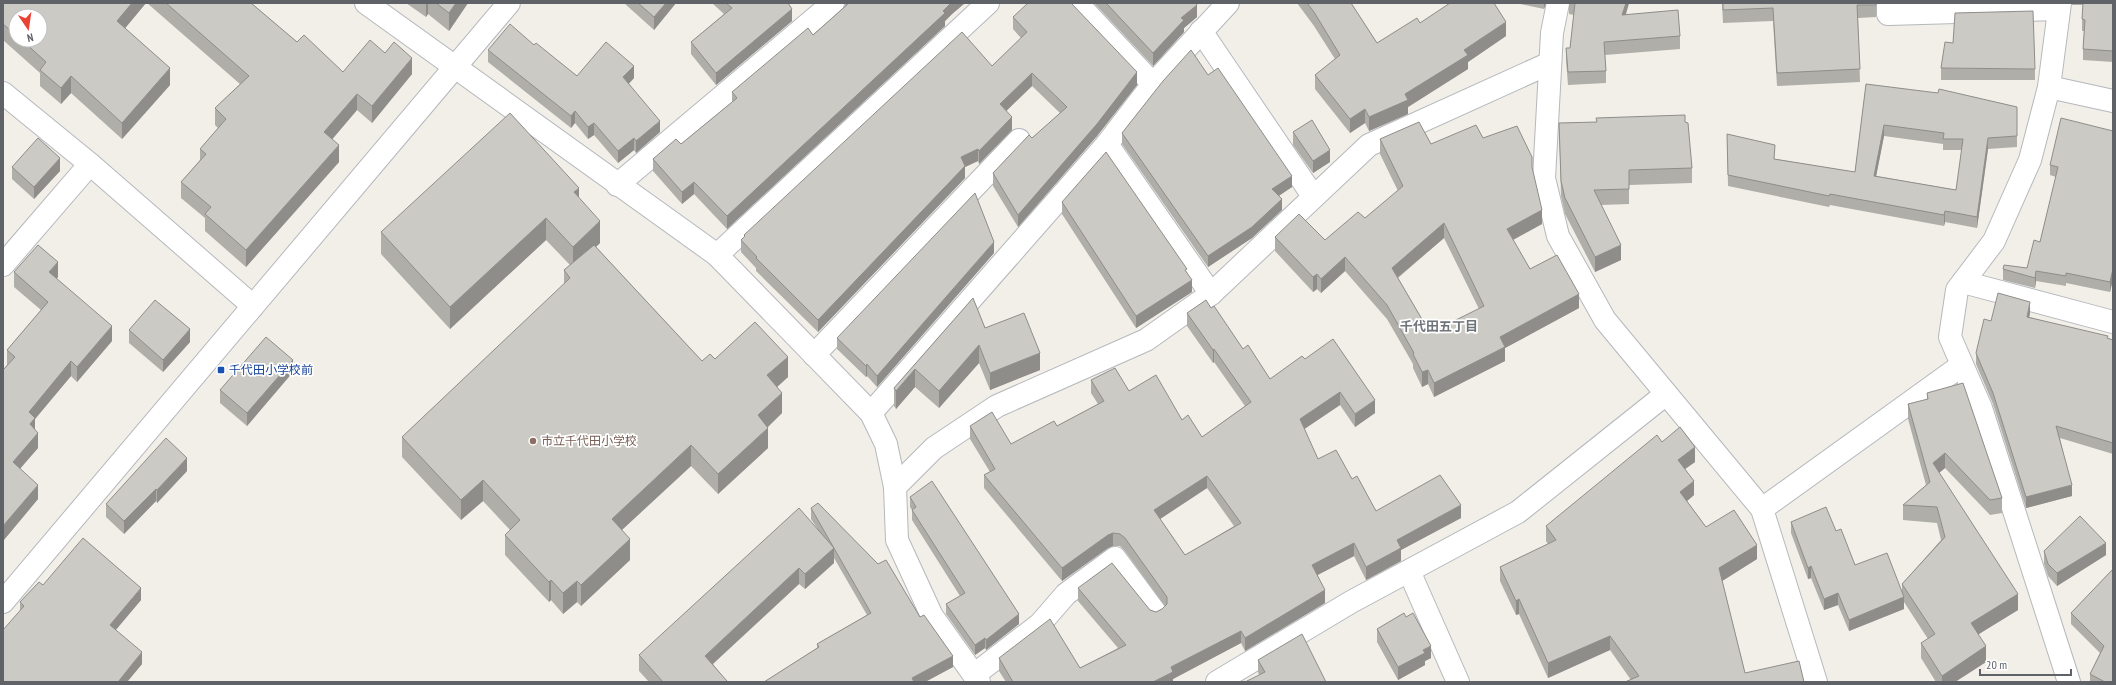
<svg xmlns="http://www.w3.org/2000/svg" width="2116" height="685" viewBox="0 0 2116 685" font-family="'PT Sans Narrow','Noto Sans JP',sans-serif">
<rect width="100%" height="100%" fill="#f1efe8"/>
<g fill="none" stroke-linecap="round" stroke-linejoin="round">
<!-- minor casing -->
<g stroke="#b5b8bc" stroke-width="24">
<g id="minor">
<polyline points="366,3 717,255 871,413 886,444 895,487 897,540 932,616 979,682"/>
<polyline points="1077,3 1153,84"/>
<polyline points="1558,3 1552,33 1544,178 1558,236 1605,320 1762,509 1816,682"/>
<polyline points="1888,3 1888,14 2059,9"/>
<polyline points="2060,3 2049,87 2030,160 1994,241 1957,290 1950,337 1981,408 2069,682"/>
<polyline points="1201,31 1313,196"/>
<polyline points="2049,87 2113,101"/>
<polyline points="3,93 90,164 253,306"/>
<polyline points="1107,144 1211,294"/>
<polyline points="617,185 833,3"/>
<polyline points="717,255 988,3"/>
<polyline points="3,265 90,164"/>
<polyline points="1963,282 2113,322"/>
<polyline points="814,355 1019,140"/>
<polyline points="871,413 1107,144 1153,84 1228,3"/>
<polyline points="895,487 934,448 997,406 1146,340 1211,294 1369,145 1550,63"/>
<polyline points="1762,509 1962,365"/>
<polyline points="1409,571 1458,682"/>
<polyline points="3,602 509,3"/>
<polyline points="974,675 1040,624 1066,594 1115,558 1155,612"/>
<polyline points="1217,682 1351,602 1518,512 1666,394"/>
</g>
</g>
<!-- minor -->
<use href="#minor" stroke="#fff" stroke-width="22"/>
</g>
<!-- wall -->
<g fill="#afaea9" fill-rule="evenodd">
<path d="M3,3H146L125,28L170,85L122,139L71,93L61,104L40,86V73L3,40ZM16,16L40,40H16Z"/>
<polygon points="147,3 251,3 297,42 343,72 385,53 412,74 372,123 357,110 332,139 339,162 246,267 205,231 205,218 181,198 181,182 200,160 200,149 218,128 215,125 215,108 240,84"/>
<polygon points="406,3 468,3 449,31 428,14 426,17"/>
<polygon points="624,3 676,3 654,30"/>
<polygon points="712,3 788,3 792,21 716,85 691,54 691,42 724,14"/>
<polygon points="845,3 965,3 952,14 945,21 945,26 727,229 694,194 682,204 653,171 653,159 681,144 732,102 732,92 813,35 845,6"/>
<polygon points="1094,3 1196,3 1197,17 1184,28 1184,32 1153,66"/>
<polygon points="1297,3 1351,3 1377,43 1420,23 1506,36 1468,62 1468,69 1408,107 1408,114 1369,131 1365,123 1350,133 1315,89 1315,75 1335,59 1314,26"/>
<polygon points="1516,3 1546,3 1544,9"/>
<polygon points="1569,3 1629,3 1626,14 1680,36 1680,49 1605,55 1606,71 1606,83 1568,85 1566,60 1566,48 1570,48 1574,15 1569,14"/>
<polygon points="1722,3 1876,3 1876,17 1858,18 1860,82 1777,86 1773,21 1723,23"/>
<polygon points="2072,3 2113,3 2113,62 2083,60 2083,49 2084,31 2082,31 2082,19 2083,5 2072,5"/>
<polygon points="1013,17 1137,85 1097,136 1018,227 993,186 993,173 1060,113 1032,86 1006,111 1012,130 979,164 978,161 965,167 965,178 818,332 756,271 756,268 741,252 741,240 744,237 744,235 992,66 1021,38 1013,29"/>
<polygon points="534,45 577,76 634,78 629,84 660,132 636,153 634,150 618,163 594,135 588,139 575,123 571,128 488,62 488,50"/>
<polygon points="1941,68 2035,69 2035,80 1941,80"/>
<polygon points="1208,75 1292,187 1279,196 1282,210 1252,238 1208,267 1122,144 1122,133"/>
<path d="M1866,84L2017,107V147L1988,149L1977,228L1945,222L1944,226L1830,205L1829,207L1728,186L1727,134L1775,159L1855,172ZM1884,136L1943,144V150H1962L1956,190L1876,176Z"/>
<polygon points="1685,122 1692,168 1692,183 1629,185 1629,204 1601,205 1621,260 1595,272 1565,214 1561,196 1559,123"/>
<polygon points="2113,131 2113,279 2110,292 2066,283 2066,286 2036,281 2035,288 2003,280 2003,269 2027,268 2040,242 2056,177 2050,175 2050,165"/>
<polygon points="1293,132 1330,162 1313,173 1293,145"/>
<path d="M1483,138L1532,167L1542,224L1513,240L1530,269L1579,308L1505,348V361L1434,397L1428,384L1422,387L1413,368V364L1387,319L1345,271L1321,293L1317,289L1313,292L1275,251V237L1325,240L1365,218L1398,191L1380,154V139L1431,144ZM1444,238L1479,309L1430,333L1398,278Z"/>
<polygon points="12,167 60,171 34,199 12,179"/>
<polygon points="579,198 600,243 596,247 702,361 715,359 788,377 777,387 782,413 768,427 768,448 718,494 691,466 622,530 630,560 581,606 577,602 563,614 551,600 549,602 505,555 505,535 510,530 483,501 461,520 402,457 402,437 564,285 564,270 570,265 546,240 450,329 381,254 381,232"/>
<polygon points="1062,202 1187,272 1192,292 1136,328 1062,214"/>
<polygon points="994,253 877,387 867,376 866,377 837,349 837,338"/>
<polygon points="14,272 58,277 56,279 112,341 77,382 71,376 35,419 35,429 38,448 20,468 38,499 3,541 3,370 7,365 7,350 41,310 14,287"/>
<polygon points="973,298 985,328 1040,370 990,390 979,363 939,408 915,387 896,409 894,406 894,388"/>
<path d="M1211,308L1243,349L1270,379L1305,359L1375,413L1355,427L1340,405L1304,429L1318,459L1352,479L1376,511L1461,518L1401,550V561L1366,580L1354,556L1317,575L1325,603L1245,651L1241,643L1173,679V682H1006L999,671V658L1080,668L1118,648L1078,601V588L1150,610L1156,612L1162,609L1165,606L1125,551L1120,546H1113L1108,548L1062,581L984,488V475L990,472L970,439V426L1011,444L1057,426L1098,404L1091,393V380L1129,391L1182,420L1202,437L1245,406L1214,362L1213,363L1187,326V313ZM1207,488L1234,526L1185,555L1160,519Z"/>
<polygon points="2030,313 2029,317 2113,340 2113,454 2060,438 2072,496 2026,508 1993,404 1976,364 1976,353 1991,321"/>
<polygon points="129,330 190,342 163,372 129,343"/>
<polygon points="293,372 247,426 220,403 220,390"/>
<polygon points="1927,393 2002,498 2002,513 1990,515 1945,468 1939,473 2018,610 1978,634 1986,662 1955,682 1936,682 1921,658 1921,643 1928,639 1904,602 1904,609 1849,631 1838,605 1824,610 1811,578 1808,579 1791,533 1791,522 1836,531 1855,565 1902,592 1902,584 1941,540 1937,523 1903,520 1903,505 1926,485 1908,419 1908,404 1927,400"/>
<polygon points="1662,442 1695,462 1685,469 1694,495 1687,501 1706,527 1757,559 1722,581 1745,673 1804,682 1631,680 1610,650 1548,678 1519,614 1516,615 1500,581 1500,567 1548,544 1546,541 1546,526"/>
<polygon points="187,471 157,503 156,501 124,534 106,517 106,504"/>
<polygon points="910,497 1019,624 986,650 985,648 975,655 946,614 946,604 960,596 912,520 912,510 910,507"/>
<polygon points="811,508 920,617 953,667 925,682 764,682 817,648 817,644 867,615 834,558 834,563 805,589 799,584 713,664 727,682 649,682 639,671 639,655 817,528 811,519"/>
<polygon points="2044,551 2106,555 2057,586 2048,576 2044,564"/>
<polygon points="2113,569 2113,682 2090,682 2090,674 2100,653 2071,624 2071,613"/>
<polygon points="43,585 141,600 115,630 142,664 127,682 3,682 20,611 20,602"/>
<polygon points="1406,617 1431,658 1425,661 1425,665 1398,680 1377,642 1377,629"/>
<polygon points="1258,660 1326,682 1259,675 1258,672"/>
</g>
<!-- shaded-wall -->
<g fill="#8f8d8a">
<polygon points="132,3 146,3 117,38 117,21"/>
<polygon points="426,3 428,3 428,14 426,17"/>
<polygon points="456,3 468,3 449,31 449,13"/>
<polygon points="666,3 676,3 654,30 654,17"/>
<polygon points="951,3 965,3 952,14 945,21 945,26 727,229 727,216 943,11"/>
<polygon points="1544,3 1546,3 1544,9"/>
<polygon points="1626,3 1629,3 1622,27 1622,15"/>
<polygon points="1197,5 1197,17 1184,28 1184,32 1153,66 1153,53 1181,18"/>
<polygon points="792,9 792,21 716,85 716,73"/>
<polygon points="1506,22 1506,36 1468,62 1468,69 1408,107 1408,114 1369,131 1369,117 1405,94 1464,50"/>
<polygon points="412,58 412,74 372,123 372,106"/>
<polygon points="634,66 634,78 623,89 623,77"/>
<polygon points="170,68 170,85 122,139 122,123"/>
<polygon points="1137,72 1137,85 1097,136 1018,227 1018,215"/>
<polygon points="1032,73 1032,86 1000,117 1000,104"/>
<polygon points="71,76 71,93 61,104 61,88"/>
<polygon points="357,94 357,110 324,149 324,132"/>
<polygon points="1365,109 1365,123 1350,133 1350,119"/>
<polygon points="575,111 575,123 571,128 571,116"/>
<polygon points="1012,117 1012,130 979,164 979,151"/>
<polygon points="660,121 660,132 636,153 636,141"/>
<polygon points="594,123 594,135 588,139 588,127"/>
<polygon points="1884,125 1884,136 1874,187 1874,176"/>
<polygon points="634,138 634,150 618,163 618,151"/>
<polygon points="1988,138 1988,149 1977,228 1977,217"/>
<polygon points="339,145 339,162 246,267 246,250"/>
<polygon points="978,149 978,161 965,167 965,178 818,332 818,320 961,157"/>
<polygon points="1330,150 1330,162 1313,173 1313,161"/>
<polygon points="60,158 60,171 34,199 34,187"/>
<polygon points="1292,176 1292,187 1272,200 1272,189"/>
<polygon points="694,182 694,194 682,204 682,192"/>
<polygon points="579,188 579,209 574,192"/>
<polygon points="1282,199 1282,210 1252,238 1208,267 1208,256"/>
<polygon points="1542,210 1542,224 1507,243 1507,229"/>
<polygon points="1945,211 1945,222 1944,226 1944,215"/>
<polygon points="546,218 546,240 450,329 450,307"/>
<polygon points="600,221 600,243 573,269 573,247"/>
<polygon points="1444,223 1444,238 1392,282 1392,268"/>
<polygon points="994,242 994,253 877,387 877,376"/>
<polygon points="1621,245 1621,260 1595,272 1595,257"/>
<polygon points="1345,257 1345,271 1321,293 1321,279"/>
<polygon points="58,262 58,277 49,287 49,272"/>
<polygon points="2113,269 2113,279 2110,292 2110,282"/>
<polygon points="2036,271 2036,281 2035,288 2035,278"/>
<polygon points="1317,274 1317,289 1313,292 1313,277"/>
<polygon points="1192,280 1192,292 1136,328 1136,316"/>
<polygon points="1579,294 1579,308 1505,348 1505,361 1434,397 1434,383 1500,337"/>
<polygon points="2030,302 2030,313 2027,328 2027,317"/>
<polygon points="112,326 112,341 77,382 77,367"/>
<polygon points="190,329 190,342 163,372 163,360"/>
<polygon points="979,345 979,363 939,408 939,391"/>
<polygon points="1214,349 1214,362 1213,363 1213,350"/>
<polygon points="1040,353 1040,370 990,390 990,373"/>
<polygon points="788,357 788,377 767,396 767,375"/>
<polygon points="293,360 293,372 247,426 247,413"/>
<polygon points="71,361 71,376 35,419 35,433 30,439 29,412"/>
<polygon points="867,364 867,376 866,377 866,366"/>
<polygon points="915,369 915,387 896,409 896,391"/>
<polygon points="1428,370 1428,384 1422,387 1422,372"/>
<polygon points="1340,392 1340,405 1300,432 1300,419"/>
<polygon points="782,393 782,413 758,436 758,415"/>
<polygon points="1375,400 1375,413 1355,427 1355,414"/>
<polygon points="768,428 768,448 718,494 718,474"/>
<polygon points="38,433 38,448 13,477 13,462"/>
<polygon points="691,445 691,466 612,539 612,519"/>
<polygon points="1695,447 1695,462 1678,474 1678,460"/>
<polygon points="1945,453 1945,468 1933,478 1933,463"/>
<polygon points="187,458 187,471 157,503 157,490"/>
<polygon points="1207,476 1207,488 1154,523 1154,510"/>
<polygon points="483,480 483,501 461,520 461,500"/>
<polygon points="1694,481 1694,495 1680,507 1680,492"/>
<polygon points="38,485 38,499 3,541 3,526"/>
<polygon points="2072,485 2072,496 2026,508 2026,497"/>
<polygon points="156,489 156,501 124,534 124,521"/>
<polygon points="1461,505 1461,518 1401,550 1401,561 1366,580 1366,567 1397,540"/>
<polygon points="1113,533 1113,546 1108,548 1062,581 1062,568 1108,535"/>
<polygon points="630,539 630,560 581,606 581,585"/>
<polygon points="1354,543 1354,556 1312,578 1312,565"/>
<polygon points="2106,543 2106,555 2057,586 2057,573"/>
<polygon points="1757,545 1757,559 1719,583 1719,568"/>
<polygon points="834,548 834,563 805,589 805,574"/>
<polygon points="1811,566 1811,578 1808,579 1808,568"/>
<polygon points="799,568 799,584 705,671 705,656"/>
<polygon points="551,580 551,600 549,602 549,582"/>
<polygon points="577,581 577,602 563,614 563,593"/>
<polygon points="141,588 141,600 110,637 110,625"/>
<polygon points="1325,590 1325,603 1245,651 1245,638"/>
<polygon points="1838,593 1838,605 1824,610 1824,599"/>
<polygon points="2018,594 2018,610 1971,639 1971,623"/>
<polygon points="1904,597 1904,609 1849,631 1849,620"/>
<polygon points="1519,599 1519,614 1516,615 1516,601"/>
<polygon points="1019,614 1019,624 986,650 986,640"/>
<polygon points="1241,631 1241,643 1173,679 1173,682 1153,682 1171,667"/>
<polygon points="1610,636 1610,650 1548,678 1548,663"/>
<polygon points="985,638 985,648 975,655 975,645"/>
<polygon points="1431,646 1431,658 1425,661 1425,665 1398,680 1398,667 1423,650"/>
<polygon points="1986,646 1986,662 1955,682 1942,682 1942,676"/>
<polygon points="142,652 142,664 127,682 118,682"/>
<polygon points="953,656 953,667 925,682 912,682 912,678"/>
</g>
<!-- building -->
<g fill="#cccac5" stroke="#8f8d8a" fill-rule="evenodd">
<polygon points="3,3 132,3 117,21 170,68 122,123 71,76 61,88 40,70 46,62 22,40 40,40 40,16 16,16 16,35 3,24"/>
<polygon points="166,3 251,3 297,42 304,35 343,72 370,40 385,53 394,42 412,58 372,106 357,94 324,132 339,145 246,250 205,214 211,207 181,182 206,154 200,149 226,119 215,108 249,76"/>
<polygon points="436,3 456,3 449,13"/>
<polygon points="638,3 666,3 654,17"/>
<polygon points="726,3 788,3 792,9 716,73 691,42 732,8"/>
<polygon points="849,3 951,3 943,11 945,13 727,216 694,182 682,192 653,159 676,139 681,144 737,98 732,92 808,28 813,35"/>
<polygon points="1028,3 1071,3 1137,72 1097,124 1018,215 993,173 1029,135 1032,138 1067,107 1032,73 1000,104 1012,117 979,151 978,149 961,157 965,166 818,320 756,258 757,257 741,240 745,236 744,235 962,32 992,66 1027,32 1013,17"/>
<polygon points="1106,3 1196,3 1197,5 1181,18 1184,20 1153,53"/>
<polygon points="1307,3 1351,3 1377,43 1417,18 1420,23 1450,3 1494,3 1506,22 1464,50 1468,55 1405,94 1408,100 1369,117 1365,109 1350,119 1315,75 1340,55 1314,12"/>
<polygon points="1575,3 1626,3 1622,15 1678,10 1680,36 1604,42 1606,71 1568,72 1566,48 1570,48"/>
<polygon points="1723,3 1876,3 1876,5 1857,5 1860,69 1777,73 1773,8 1723,10"/>
<polygon points="2083,3 2113,3 2113,51 2083,49 2085,20 2082,19"/>
<polygon points="2033,11 2035,69 1941,68 1945,42 1953,43 1955,13"/>
<polygon points="510,24 534,45 536,43 577,76 606,42 634,66 623,77 660,121 636,141 634,138 618,151 594,123 588,127 575,111 571,116 488,50"/>
<polygon points="1191,50 1208,75 1218,68 1292,176 1272,189 1282,199 1252,227 1208,256 1122,133 1163,81"/>
<path d="M1866,84L1938,93L1939,89L2017,107V136L1988,138L1977,217L1945,211L1944,215L1830,194L1829,196L1728,175L1727,134L1775,145L1774,159L1855,172ZM1884,125L1944,133L1943,139H1963L1956,190L1874,176Z"/>
<polygon points="510,113 579,188 574,192 600,221 573,247 546,218 450,307 381,232"/>
<polygon points="1685,115 1685,122 1688,123 1692,168 1629,170 1629,189 1594,190 1621,245 1595,257 1565,198 1561,181 1559,123 1597,122 1596,118"/>
<polygon points="2061,118 2113,131 2113,269 2110,282 2066,273 2066,276 2036,271 2035,278 2003,269 2004,265 2027,268 2034,240 2040,242 2058,167 2050,165"/>
<polygon points="1312,120 1330,150 1313,161 1293,132"/>
<path d="M1419,122L1431,144L1476,125L1483,138L1517,126L1532,157V167L1542,210L1507,229L1530,269L1557,255L1579,294L1500,337L1505,347L1434,383L1428,370L1422,372L1413,354L1414,353L1387,305L1345,257L1321,279L1317,274L1313,277L1275,237L1299,214L1325,240L1358,212L1365,218L1403,186L1380,139ZM1444,223L1484,306L1430,333L1392,268Z"/>
<polygon points="38,138 60,158 34,187 12,167"/>
<polygon points="1106,152 1187,269 1185,270 1192,280 1136,316 1062,202"/>
<polygon points="975,193 994,242 877,376 867,364 866,366 837,338"/>
<polygon points="38,245 58,262 49,272 112,326 77,367 71,361 29,412 35,418 30,424 38,433 13,462 38,485 3,526 3,370 15,357 7,350 48,302 14,272"/>
<polygon points="594,245 702,361 710,354 715,359 755,322 788,357 767,375 782,393 758,415 768,428 718,474 691,445 612,519 630,539 581,585 577,581 563,593 551,580 549,582 505,535 520,520 483,480 461,500 402,437 570,278 564,270"/>
<polygon points="1998,293 2030,302 2027,317 2108,336 2107,338 2113,340 2113,443 2056,426 2072,485 2026,497 1993,393 1976,353 1984,319 1991,321"/>
<polygon points="973,298 985,328 1024,313 1040,353 990,373 979,345 939,391 915,369 896,391 894,388"/>
<polygon points="155,300 190,329 163,360 129,330"/>
<path d="M1206,300L1211,308L1214,306L1243,349L1248,345L1270,379L1302,356L1305,359L1333,339L1375,400L1355,414L1340,392L1300,419L1318,459L1336,450L1352,479L1357,476L1376,511L1440,475L1461,505L1397,540L1401,548L1366,567L1354,543L1312,565L1325,590L1245,638L1241,631L1171,667L1173,672L1153,682H1013L999,658L1050,619L1080,668L1126,645L1078,588L1112,563L1150,610L1156,612L1162,609L1167,604V597L1125,538L1120,534L1113,533L1108,535L1062,568L984,475L995,469L970,426L992,412L1011,444L1054,421L1057,426L1104,401L1091,380L1115,368L1129,391L1156,375L1182,420L1188,415L1202,437L1251,402L1214,349L1213,350L1187,313ZM1207,476L1241,523L1185,555L1154,510Z"/>
<polygon points="266,337 293,360 247,413 220,390"/>
<polygon points="1963,383 2002,498 1990,500 1945,453 1933,463 2018,594 1971,623 1986,646 1942,676 1921,643 1935,634 1902,584 1945,537 1937,507 1903,505 1930,482 1908,404 1928,399 1927,393"/>
<polygon points="1680,427 1695,447 1678,460 1694,481 1680,492 1706,527 1734,510 1757,545 1719,568 1745,673 1799,661 1804,682 1625,682 1639,676 1610,636 1548,663 1519,599 1516,601 1500,567 1556,540 1546,526 1657,435 1662,442"/>
<polygon points="166,438 187,458 157,490 156,489 124,521 106,504"/>
<polygon points="932,481 1019,614 986,640 985,638 975,645 946,604 965,593 912,510 916,507 910,497"/>
<polygon points="818,503 878,564 886,560 920,617 924,615 953,656 912,678 914,682 764,682 819,647 817,644 871,613 811,508"/>
<polygon points="1826,507 1836,531 1841,529 1855,565 1887,553 1904,597 1849,620 1838,593 1824,599 1811,566 1808,568 1791,522"/>
<polygon points="799,508 834,548 805,574 799,568 705,656 727,681 726,682 663,682 639,655"/>
<polygon points="2080,516 2106,543 2057,573 2048,564 2044,551"/>
<polygon points="83,538 141,588 110,625 142,652 118,682 3,682 3,630 24,606 20,602 39,582 43,585"/>
<polygon points="2113,569 2113,682 2105,682 2090,674 2104,646 2071,613"/>
<polygon points="1404,613 1406,617 1413,613 1431,646 1423,650 1425,653 1398,667 1377,629"/>
<polygon points="1302,634 1326,682 1245,682 1265,672 1258,660"/>
</g>
<!-- markers -->
<rect fill="#1a4fb4" stroke="#fff" stroke-width="1.5" x="217" y="366" width="8" height="8" rx="2"/>
<circle fill="#8d6e63" stroke="#fff" stroke-width="1.5" cx="533" cy="441" r="4"/>
<g text-anchor="middle" stroke-width="3.5" stroke-linejoin="round" paint-order="stroke">
<!-- transit labels -->
<g font-size="12" fill="#164399" stroke="#fff" text-anchor="start">
<text x="229" y="374">千代田小学校前</text>
</g>
<!-- education labels -->
<g font-size="12" fill="#785e54" stroke="#fff" text-anchor="start">
<text x="541" y="445">市立千代田小学校</text>
</g>
<!-- neighbourhood labels -->
<g font-size="13" font-weight="bold" fill="#70757a" stroke="#fff">
<text x="1439" y="331">千代田五丁目</text>
</g>
</g>
<!-- border -->
<rect width="2116" height="685" fill="none" stroke="#5f6368" stroke-width="8"/>
<!-- north arrow -->
<g transform="translate(28 28) rotate(167)"><circle r="19" fill="#ffffff" stroke="#bfc1c3"/>
<path d="M0-3L7 15L0 10L-7 15Z" fill="#ea4335"/>
<text y="-6" font-size="11" font-weight="bold" text-anchor="middle" fill="#5f6368">N</text>
</g>
<!-- scale -->
<path d="M1980 669v6h91v-6" fill="none" stroke="#5f6368" stroke-width="2"/>
<text x="1986" y="669" font-size="12" fill="#5f6368" stroke="#ffffff" stroke-width="3" paint-order="stroke">20 m</text>
</svg>
